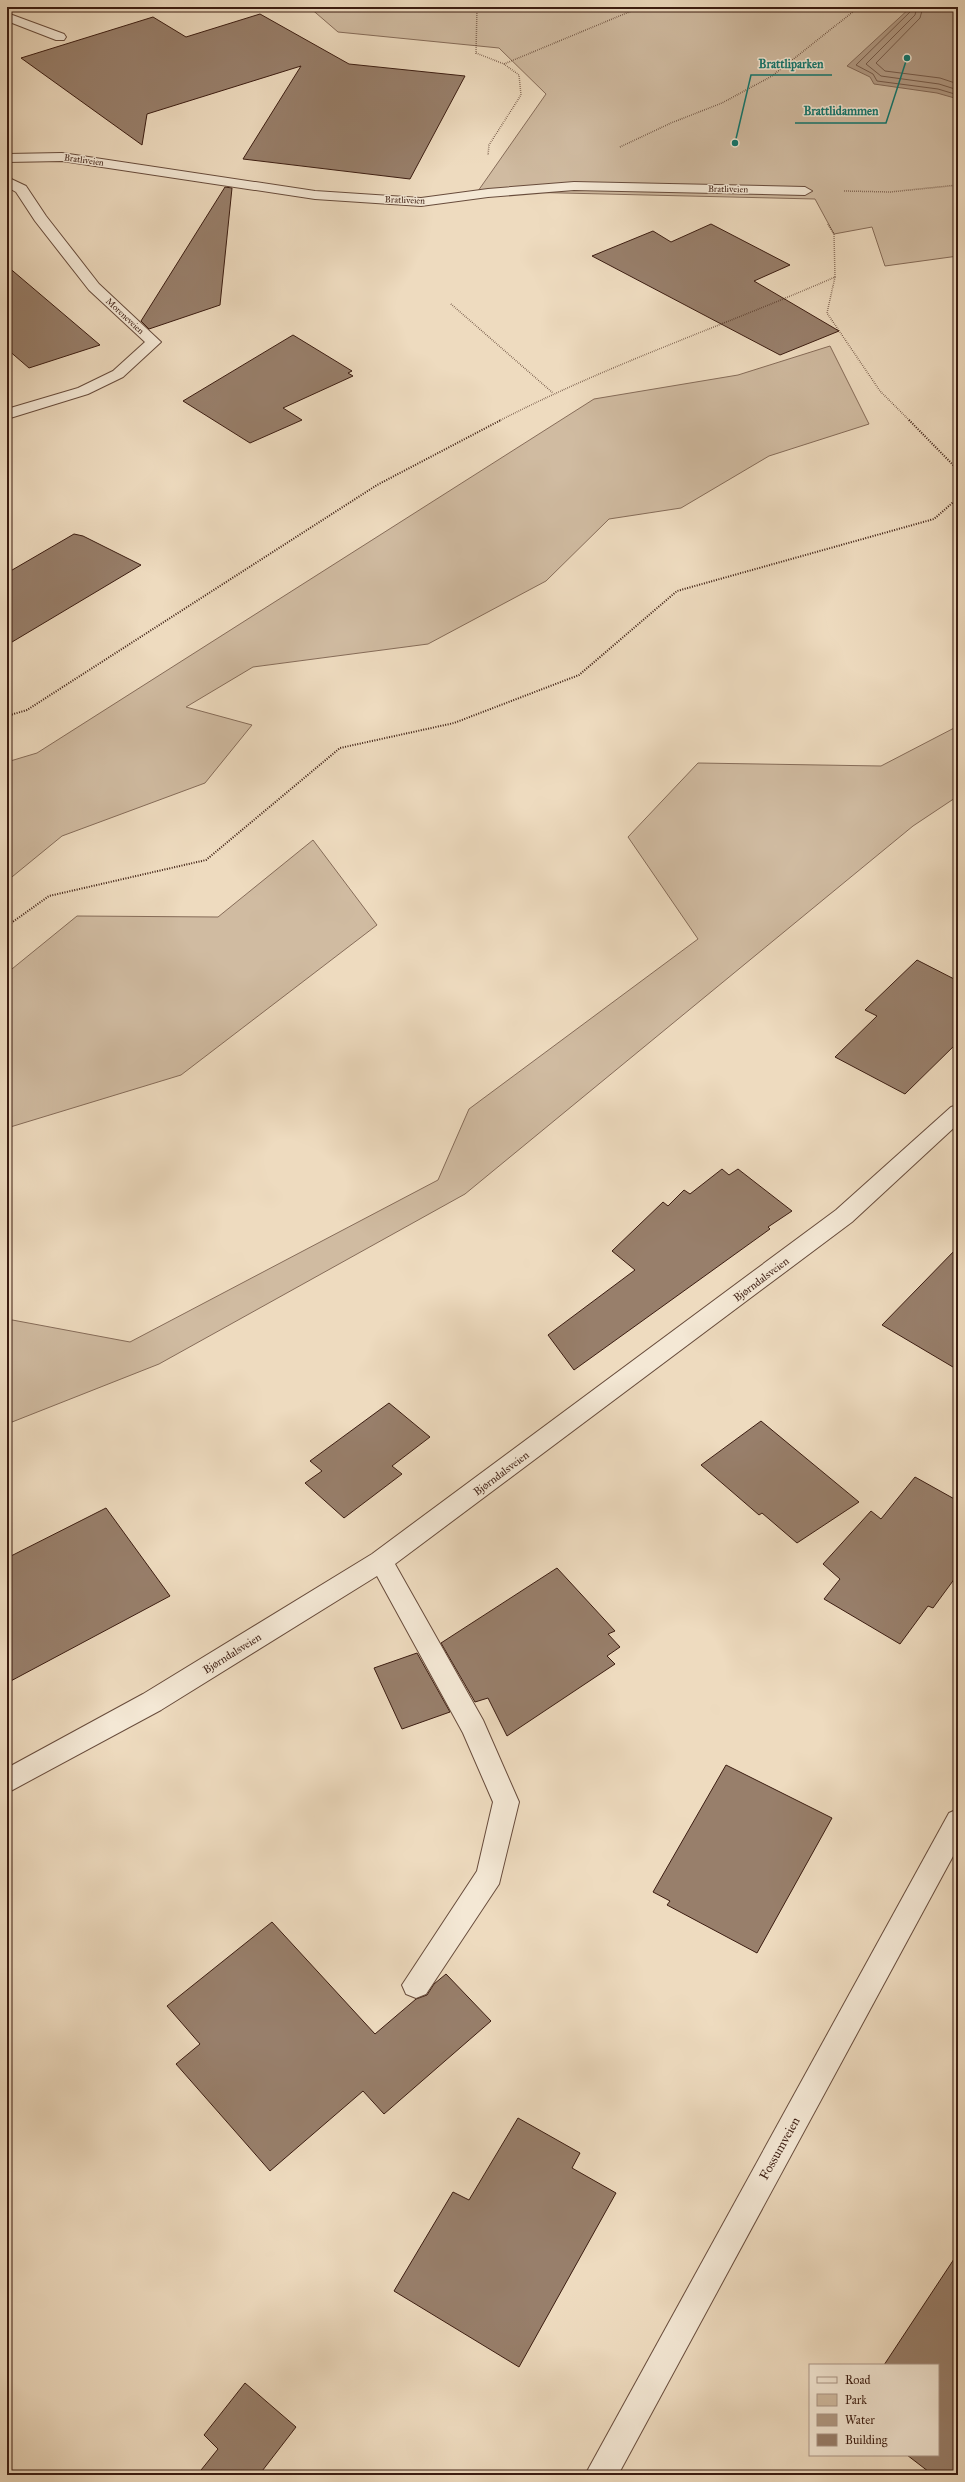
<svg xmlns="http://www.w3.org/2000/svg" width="965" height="2482" viewBox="0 0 965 2482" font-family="'IM FELL Great Primer',serif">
<rect width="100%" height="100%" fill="#eedbbf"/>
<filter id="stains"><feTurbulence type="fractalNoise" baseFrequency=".005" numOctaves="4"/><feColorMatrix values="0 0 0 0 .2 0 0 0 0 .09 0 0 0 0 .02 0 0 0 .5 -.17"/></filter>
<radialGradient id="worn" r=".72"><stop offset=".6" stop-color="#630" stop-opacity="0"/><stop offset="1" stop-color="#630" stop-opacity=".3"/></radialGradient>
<!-- green -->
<g fill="#d0bba1" stroke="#866c59">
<polygon points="309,7 958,7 958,256 885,266 872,227 834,234 815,199 478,191 546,94 499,48 338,32"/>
<polygon points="830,346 869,424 769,456 681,508 609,519 546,581 428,644 253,667 186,707 252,725 205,783 62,836 7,881 7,762 37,753 594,399 738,375"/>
<polygon points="958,726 958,796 913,826 465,1194 159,1364 7,1424 7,1319 130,1342 438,1180 469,1109 698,939 628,837 698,763 881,766"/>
<polygon points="313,840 377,925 181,1075 7,1128 7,973 77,916 218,917"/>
</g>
<!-- water -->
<polygon fill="#b19a84" stroke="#826856" points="911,7 958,7 958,99 937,93 874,84 870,77 847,66"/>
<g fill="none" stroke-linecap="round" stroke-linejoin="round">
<!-- shore -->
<g stroke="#765b4a" stroke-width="1">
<polyline points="912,7 911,11 856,65 873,74 877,81 938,89 958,95"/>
<polyline points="917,7 915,15 866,64 881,76 939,84 958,90"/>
<polyline points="923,7 920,18 876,63 885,71 940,78 958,84"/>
</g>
</g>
<!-- building -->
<g fill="#987f6b" stroke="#3b1c11">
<polygon points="260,14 349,64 465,76 410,179 243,159 301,66 147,114 142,145 21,58 153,17 186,37"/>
<polygon points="225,187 232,188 220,305 149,329 141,321"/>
<polygon points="711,224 790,265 754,281 839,331 780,355 592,256 653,231 671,242"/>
<polygon points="7,266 100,345 29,368 7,349"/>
<polygon points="293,335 352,371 348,373 353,376 283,408 302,420 250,443 183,401"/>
<polygon points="74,534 83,536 141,565 7,645 7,573"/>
<polygon points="917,960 958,981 958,1042 905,1094 835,1057 877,1016 865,1010"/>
<polygon points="722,1169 729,1175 738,1169 792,1211 768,1227 770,1229 574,1370 548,1335 635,1270 612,1251 663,1202 668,1206 684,1190 690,1194"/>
<polygon points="958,1247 958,1370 882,1325"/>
<polygon points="389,1403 430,1437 392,1466 402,1474 344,1518 305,1483 322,1471 310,1461"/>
<polygon points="761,1421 859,1502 797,1543 762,1513 759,1515 701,1465"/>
<polygon points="915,1477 958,1501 958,1574 933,1608 928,1606 900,1644 824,1599 840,1579 823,1564 871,1511 881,1519"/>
<polygon points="106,1508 170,1596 7,1683 7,1558"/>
<polygon points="557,1568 615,1631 608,1634 620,1647 607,1656 615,1664 507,1736 488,1698 475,1702 441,1643"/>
<polygon points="417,1653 450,1712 402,1729 374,1668"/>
<polygon points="726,1765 832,1818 757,1953 667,1905 670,1901 653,1892"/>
<polygon points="272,1922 375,2034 416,1999 427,1995 434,1984 446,1974 491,2021 384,2114 363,2091 270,2171 176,2064 200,2044 167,2006"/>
<polygon points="518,2118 580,2153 572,2168 616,2193 519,2367 394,2291 453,2192 469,2200"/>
<polygon points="958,2253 958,2475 933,2475 907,2455 938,2455 938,2365 884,2365"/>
<polygon points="245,2383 296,2427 259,2475 197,2475 218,2449 204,2435"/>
</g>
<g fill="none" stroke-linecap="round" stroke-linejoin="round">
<!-- minor casing -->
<g stroke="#684c3c" stroke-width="2">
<g id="minor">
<polygon points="7,13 64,34 66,37 64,40 56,40 7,21"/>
<polygon points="62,153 315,191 421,198 488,189 574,182 805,187 812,191 805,195 574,190 488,197 421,206 315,199 62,161 7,162 7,154"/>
<polygon points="7,177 26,186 46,216 99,284 161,342 123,377 88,394 7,419 7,409 78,388 113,371 145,342 89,290 35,221 16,192 7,187"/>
<polygon points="958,1105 958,1124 852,1222 395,1564 483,1720 519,1802 499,1884 426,1994 416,1998 406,1994 402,1985 477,1871 493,1802 463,1733 377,1576 161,1710 7,1793 7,1768 143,1694 372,1554 836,1210 951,1107"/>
<polygon points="958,1809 958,1847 618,2475 585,2475 949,1813"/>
</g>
</g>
<!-- path-far1 -->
<g stroke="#3b1c11" stroke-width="1.5" stroke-dasharray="0.5 1.5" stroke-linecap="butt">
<polyline points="477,7 476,53 504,64 519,75 521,95 489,145 488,155"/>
<polyline points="504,64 641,7"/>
<polyline points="620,147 671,123 722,103 772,76 859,7"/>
<polyline points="844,191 890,192 958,185"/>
<polyline points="835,277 827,313 880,391 910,421"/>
<polyline points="451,304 553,393"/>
<path d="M499,421C607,365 723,326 835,277L834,234L827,223"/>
</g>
<!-- path -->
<g stroke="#3b1c11" stroke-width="2" stroke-dasharray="1 1.5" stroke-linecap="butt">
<polyline points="909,420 958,470"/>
<polyline points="7,716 27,710 377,485 501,420"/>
<polyline points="7,926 49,896 206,860 340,748 454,723 579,675 677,591 934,519 958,498"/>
</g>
<!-- minor -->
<use href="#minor" fill="#f4e8d5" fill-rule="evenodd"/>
</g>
<g text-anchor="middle" stroke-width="3" stroke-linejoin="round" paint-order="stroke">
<!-- far-street labels -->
<g font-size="9" fill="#3b1c11" stroke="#f4e8d5">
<text transform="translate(84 160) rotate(8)" y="3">Bratliveien</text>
<text transform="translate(728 189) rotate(1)" y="3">Bratliveien</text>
<text transform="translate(405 200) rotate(2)" y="3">Bratliveien</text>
<text transform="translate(125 316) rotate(43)" y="3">Moreneveien</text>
</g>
<!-- street labels -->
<g font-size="11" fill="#3b1c11" stroke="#f4e8d5">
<text transform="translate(761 1279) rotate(-37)" y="4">Bjørndalsveien</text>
<text transform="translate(501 1473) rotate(-37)" y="4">Bjørndalsveien</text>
<text transform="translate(232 1653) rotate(-32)" y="4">Bjørndalsveien</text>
</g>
<!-- near-street labels -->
<g font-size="13" fill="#3b1c11" stroke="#f4e8d5">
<text transform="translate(779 2148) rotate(-61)" y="5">Fossumveien</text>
</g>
</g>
<!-- callouts -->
<path fill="none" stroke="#0f766e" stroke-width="1.5" d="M735 143L751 75H832M907 58L886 123H795"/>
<g fill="#0f766e" stroke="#f4e8d5" stroke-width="1.5">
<circle cx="735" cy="143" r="4"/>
<circle cx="907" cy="58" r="4"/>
</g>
<g font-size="12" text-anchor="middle" font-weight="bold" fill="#0f766e" stroke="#f4e8d5" stroke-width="3" stroke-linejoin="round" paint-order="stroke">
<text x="791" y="68">Brattliparken</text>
<text x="841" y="115">Brattlidammen</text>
</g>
<!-- margin -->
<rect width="965" height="2482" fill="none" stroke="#eedbbf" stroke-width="24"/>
<rect x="8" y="8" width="949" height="2466" fill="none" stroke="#3b1c11" stroke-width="2"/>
<rect x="12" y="12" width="941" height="2458" fill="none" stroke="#3b1c11"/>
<!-- legend -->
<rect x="809" y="2364" width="130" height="92" fill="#f4e8d5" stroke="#aa9687"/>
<rect x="817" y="2377" width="20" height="6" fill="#f4e8d5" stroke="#aa9687"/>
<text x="845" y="2384" font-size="12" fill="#3b1c11">Road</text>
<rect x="817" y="2394" width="20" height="12" fill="#d0bba1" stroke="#aa9687"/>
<text x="845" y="2404" font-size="12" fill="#3b1c11">Park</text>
<rect x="817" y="2414" width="20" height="12" fill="#b19a84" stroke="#aa9687"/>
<text x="845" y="2424" font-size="12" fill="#3b1c11">Water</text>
<rect x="817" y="2434" width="20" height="12" fill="#987f6b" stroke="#aa9687"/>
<text x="845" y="2444" font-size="12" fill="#3b1c11">Building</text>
<rect width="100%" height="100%" filter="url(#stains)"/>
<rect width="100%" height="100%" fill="url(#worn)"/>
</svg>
